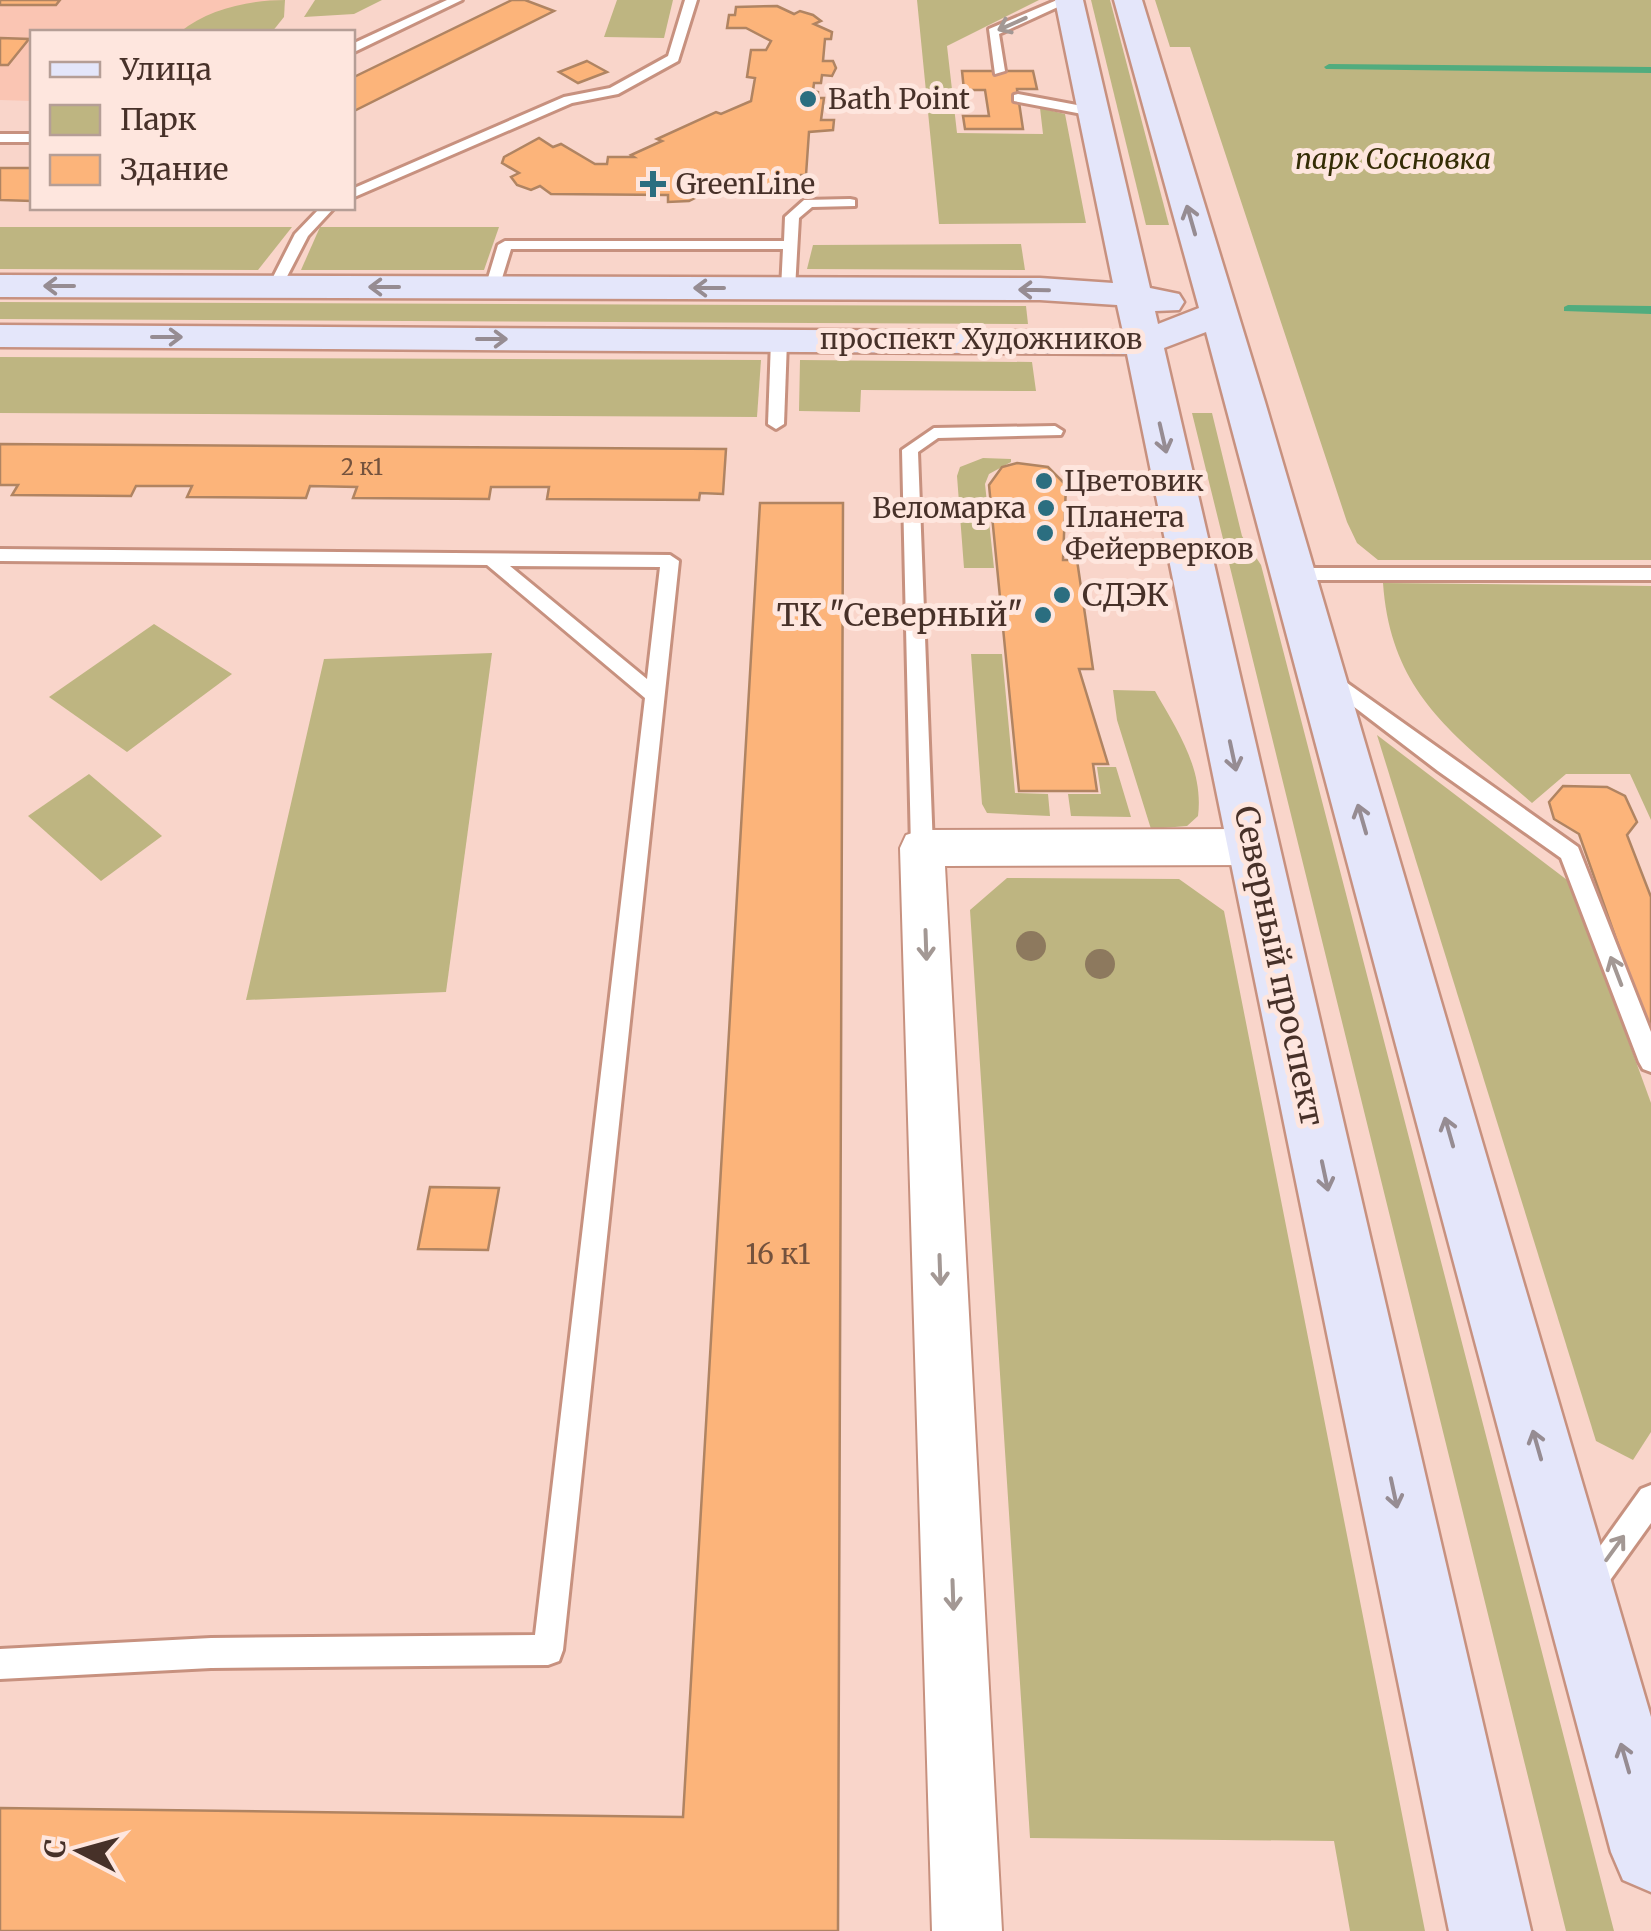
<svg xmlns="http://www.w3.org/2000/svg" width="1651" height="1931" viewBox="0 0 1651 1931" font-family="Merriweather,serif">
<rect width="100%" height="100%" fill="#f9d5ca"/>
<!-- built -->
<polygon fill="#fac5b3" points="0,0 282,0 265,32 32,32 32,101 0,100"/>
<!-- green -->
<g fill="#beb581">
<path d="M285,0L284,17L272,32H180C208,9 249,0 285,0Z"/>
<polygon points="315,0 382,0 354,14 304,17"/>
<polygon points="617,0 673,0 664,38 604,37"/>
<polygon points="917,0 1039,0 947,46 957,133 1043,134 1040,108 1065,114 1086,223 939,224"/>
<polygon points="1091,0 1110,0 1169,225 1146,225"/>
<polygon points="1155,0 1651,0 1651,560 1378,560 1357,543 1347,522 1190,47 1170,47"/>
<polygon points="0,227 292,227 258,270 0,269"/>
<polygon points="320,227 499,227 484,270 301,270"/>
<polygon points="1021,244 1025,270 807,269 813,245"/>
<polygon points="0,302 1026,306 1028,324 0,319"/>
<polygon points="0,357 761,360 757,417 0,413"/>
<polygon points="800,360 1032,362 1036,391 861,390 860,412 799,411"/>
<polygon points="1192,413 1212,413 1242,536 1261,565 1614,1931 1566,1931"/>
<polygon points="983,458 1011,459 1011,462 989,474 985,484 994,568 964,568 957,476 960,467"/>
<path d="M1383,583L1651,586V820L1630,774H1566L1532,803C1455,735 1391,695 1383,583Z"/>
<polygon points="154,624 232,674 127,752 49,697"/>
<polygon points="492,653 446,992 246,1000 324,659"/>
<polygon points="971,654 1002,654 1015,793 1048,794 1050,816 987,813 982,804"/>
<path d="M1113,690L1155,691C1177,730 1204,769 1198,816L1187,826L1151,829L1117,720Z"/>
<polygon points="1377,735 1571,883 1651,1103 1651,1432 1633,1460 1596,1441"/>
<polygon points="1097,767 1116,767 1131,817 1071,816 1068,794 1101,794"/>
<polygon points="89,774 162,836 101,881 28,816"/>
<polygon points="1007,878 1179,879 1224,911 1425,1931 1350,1931 1334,1841 1030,1838 970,910"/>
</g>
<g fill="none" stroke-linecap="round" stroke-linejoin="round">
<!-- stream -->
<g fill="#51ac7e" fill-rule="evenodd">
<polygon points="1329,64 1651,67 1651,73 1326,69 1324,67"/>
<polygon points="1568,305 1651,306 1651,314 1564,311 1564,307"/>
</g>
</g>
<!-- building -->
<g fill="#fcb47a" stroke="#b08462" stroke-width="2.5">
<polygon points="0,0 60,0 56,5 0,5"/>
<polygon points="512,0 525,0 554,11 352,112 352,78"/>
<polygon points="777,6 794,14 800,11 813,15 821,21 814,24 832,32 831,39 825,39 823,61 833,61 836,68 832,76 822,75 821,83 814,83 813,91 818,92 818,98 824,98 821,120 834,120 833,130 809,132 806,175 801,175 795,186 695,188 695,198 689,201 668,202 668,195 551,194 540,186 531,190 517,185 511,177 519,173 502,163 504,157 539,138 553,147 561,144 595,164 607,164 608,157 634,157 631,155 662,141 657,139 716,112 721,114 751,101 755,78 747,77 751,50 766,50 771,41 746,28 727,28 729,15 735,15 736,7"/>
<polygon points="0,38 29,39 8,65 0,65"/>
<polygon points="587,61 607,72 578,83 559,72"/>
<polygon points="962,71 1033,71 1037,89 1017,89 1023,129 965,129 963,116 989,116 985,90 964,90"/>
<polygon points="0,168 32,168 32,201 0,200"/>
<polygon points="0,444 726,449 723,494 700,493 699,500 547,499 549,487 491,487 489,499 353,498 357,487 310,486 306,498 187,497 192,486 136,486 131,496 12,495 18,485 0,485"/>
<polygon points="1017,463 1048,467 1066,485 1063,560 1077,560 1093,669 1079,669 1108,764 1093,764 1097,791 1019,791 989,485 1002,467"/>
<polygon points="760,503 843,503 838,1931 0,1931 0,1808 683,1817"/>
<polygon points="1563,786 1607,787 1625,796 1637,822 1627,835 1651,897 1651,1038 1579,834 1554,819 1549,802"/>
<polygon points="430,1187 499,1188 488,1250 418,1249"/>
</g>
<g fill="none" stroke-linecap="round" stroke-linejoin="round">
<!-- lane casing -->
<g stroke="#c7917f" stroke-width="6">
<g id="lane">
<polygon points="447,0 462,0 352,53 352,44"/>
<polygon points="685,0 697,0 678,61 618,94 572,103 352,198 352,189 564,97 610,88 668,56"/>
<polygon points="1057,0 1073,0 999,34 1005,71 995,74 989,29"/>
<polygon points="1018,94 1093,108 1099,112 1093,116 1014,101 1014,95"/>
<rect x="0" y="134" width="32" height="8"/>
<polygon points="850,199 855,200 855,206 812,207 799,218 795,289 788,293 781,289 783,249 511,249 499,288 492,292 485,288 498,245 505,241 784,241 785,217 804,200"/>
<polygon points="320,208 334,208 308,236 280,290 270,290 268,287 295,234"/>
<polygon points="779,336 787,341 784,424 776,429 768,424 771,341"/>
<polygon points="1055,426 1063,431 1061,435 938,438 918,452 933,848 922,856 911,848 902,450 934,428"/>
<path d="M0,549L670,555L679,561L563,1650L559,1661L548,1665L211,1668L0,1679V1649L211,1638L535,1635L645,698L487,565L0,561ZM510,566L660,567L647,679Z"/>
<polygon points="1293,568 1651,568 1651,580 1293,580 1284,574"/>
<polygon points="1326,668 1578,847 1651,1032 1651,1072 1643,1069 1639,1062 1561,858 1438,771 1319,680 1316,675"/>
<polygon points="1651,1485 1651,1523 1598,1597 1588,1602 1578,1597 1573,1587 1578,1577 1641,1489"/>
</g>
</g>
<!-- street casing -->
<g stroke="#c7917f" stroke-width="4">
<polygon id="street" points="1253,829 1269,834 1275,847 1269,860 1253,865 945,866 1002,1931 932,1931 900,848 906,835 922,830"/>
</g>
<!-- secondary casing -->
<g stroke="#c7917f" stroke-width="5">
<polygon id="secondary" points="1055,0 1083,0 1150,288 1179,294 1184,302 1179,310 1155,311 1158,324 1199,308 1114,0 1142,0 1265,402 1651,1717 1651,1892 1623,1880 1611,1852 1206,332 1164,348 1531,1931 1449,1931 1127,354 0,347 0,325 1123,332 1117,305 1040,300 0,297 0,275 1040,278 1113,283"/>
</g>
<!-- lane -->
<use href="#lane" fill="#fff" fill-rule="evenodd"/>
<!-- street -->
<use href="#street" fill="#fff" fill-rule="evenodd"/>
<!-- secondary -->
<use href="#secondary" fill="#e4e6fa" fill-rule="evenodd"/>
</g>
<!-- trees -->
<g fill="#8d795e">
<circle cx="1031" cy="946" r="15"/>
<circle cx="1100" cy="964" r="15"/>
</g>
<!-- one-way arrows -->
<defs><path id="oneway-shaft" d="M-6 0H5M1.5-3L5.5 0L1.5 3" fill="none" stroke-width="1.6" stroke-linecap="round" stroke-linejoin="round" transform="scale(2.5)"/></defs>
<g stroke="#a39894">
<use href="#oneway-shaft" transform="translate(1012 24) rotate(156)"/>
<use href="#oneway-shaft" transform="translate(926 945) rotate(88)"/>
<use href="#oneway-shaft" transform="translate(1616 971) rotate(-111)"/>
<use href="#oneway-shaft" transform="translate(940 1270) rotate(88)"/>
<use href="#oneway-shaft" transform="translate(1615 1548) rotate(-54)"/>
<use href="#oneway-shaft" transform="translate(953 1595) rotate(88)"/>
</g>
<g stroke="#968c92">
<use href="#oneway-shaft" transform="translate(1191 220) rotate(-106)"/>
<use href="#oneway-shaft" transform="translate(59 286) rotate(-180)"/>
<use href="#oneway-shaft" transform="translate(384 287) rotate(-180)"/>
<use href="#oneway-shaft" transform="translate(709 288) rotate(-180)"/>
<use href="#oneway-shaft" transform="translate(1034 290) rotate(-179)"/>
<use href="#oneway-shaft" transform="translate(167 337)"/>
<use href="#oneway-shaft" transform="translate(492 339)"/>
<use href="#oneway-shaft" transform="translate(1163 438) rotate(77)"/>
<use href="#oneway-shaft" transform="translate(1233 756) rotate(78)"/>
<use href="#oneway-shaft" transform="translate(1362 819) rotate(-106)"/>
<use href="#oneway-shaft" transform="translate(1449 1132) rotate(-106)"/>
<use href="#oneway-shaft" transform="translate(1325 1176) rotate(78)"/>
<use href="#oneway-shaft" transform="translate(1537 1445) rotate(-106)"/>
<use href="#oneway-shaft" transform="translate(1394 1493) rotate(78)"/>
<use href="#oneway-shaft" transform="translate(1625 1758) rotate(-106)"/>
</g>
<!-- markers -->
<g fill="#2b6e80" stroke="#fee6de" stroke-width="4">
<circle cx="808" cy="99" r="10"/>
<path d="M648 169h10v10h10v10h-10v10h-10v-10h-10v-10h10z"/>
<circle cx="1044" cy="481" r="10"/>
<circle cx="1046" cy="508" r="10"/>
<circle cx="1045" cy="533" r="10"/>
<circle cx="1062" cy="595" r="10"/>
<circle cx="1043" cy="615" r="10"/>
</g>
<g text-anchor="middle" stroke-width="10" stroke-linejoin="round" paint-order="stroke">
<!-- far-number labels -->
<g font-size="22" fill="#74523d">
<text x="362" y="475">2 к1</text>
</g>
<!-- far-poi labels -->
<g font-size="28" fill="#473129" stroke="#fee6de" text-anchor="start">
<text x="828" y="109">Bath Point</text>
<text x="676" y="194">GreenLine</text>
<text x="1064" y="491">Цветовик</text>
<text x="1026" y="518" text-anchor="end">Веломарка</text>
<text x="1065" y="527">Планета<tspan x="1065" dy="32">Фейерверков</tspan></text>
</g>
<!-- far-park labels -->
<g font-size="28" font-style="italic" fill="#342d05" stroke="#fee6de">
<text x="1393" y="169">парк Сосновка</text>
</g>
<!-- far-street labels -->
<g font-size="28" fill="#473129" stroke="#fee6de">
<text x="981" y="349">проспект Художников</text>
</g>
<!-- number labels -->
<g font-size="28" fill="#74523d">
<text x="778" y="1264">16 к1</text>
</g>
<!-- poi labels -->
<g font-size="32" fill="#473129" stroke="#fee6de" text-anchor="start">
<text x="1082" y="606">СДЭК</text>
<text x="1023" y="626" text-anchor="end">ТК "Северный"</text>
</g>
<!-- street labels -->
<g font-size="32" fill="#473129" stroke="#fee6de">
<text transform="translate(1279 966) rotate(78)" y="11">Северный проспект</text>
</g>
</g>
<!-- legend -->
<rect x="30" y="30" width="325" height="180" fill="#fee6de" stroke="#b59e96" stroke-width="2.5"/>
<rect x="50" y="62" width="50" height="15" fill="#e4e6fa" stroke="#b59e96" stroke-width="2.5"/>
<text x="120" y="80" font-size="30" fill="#473129">Улица</text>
<rect x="50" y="105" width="50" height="30" fill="#beb581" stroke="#b59e96" stroke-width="2.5"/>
<text x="120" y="130" font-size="30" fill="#473129">Парк</text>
<rect x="50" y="155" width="50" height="30" fill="#fcb47a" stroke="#b59e96" stroke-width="2.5"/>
<text x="120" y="180" font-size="30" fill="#473129">Здание</text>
<!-- north arrow -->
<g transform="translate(80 1851) rotate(276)" stroke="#fee6de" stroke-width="8" paint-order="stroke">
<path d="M0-8L18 38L0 25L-18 38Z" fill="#473129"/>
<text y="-15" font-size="28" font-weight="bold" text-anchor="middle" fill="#473129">С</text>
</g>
</svg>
